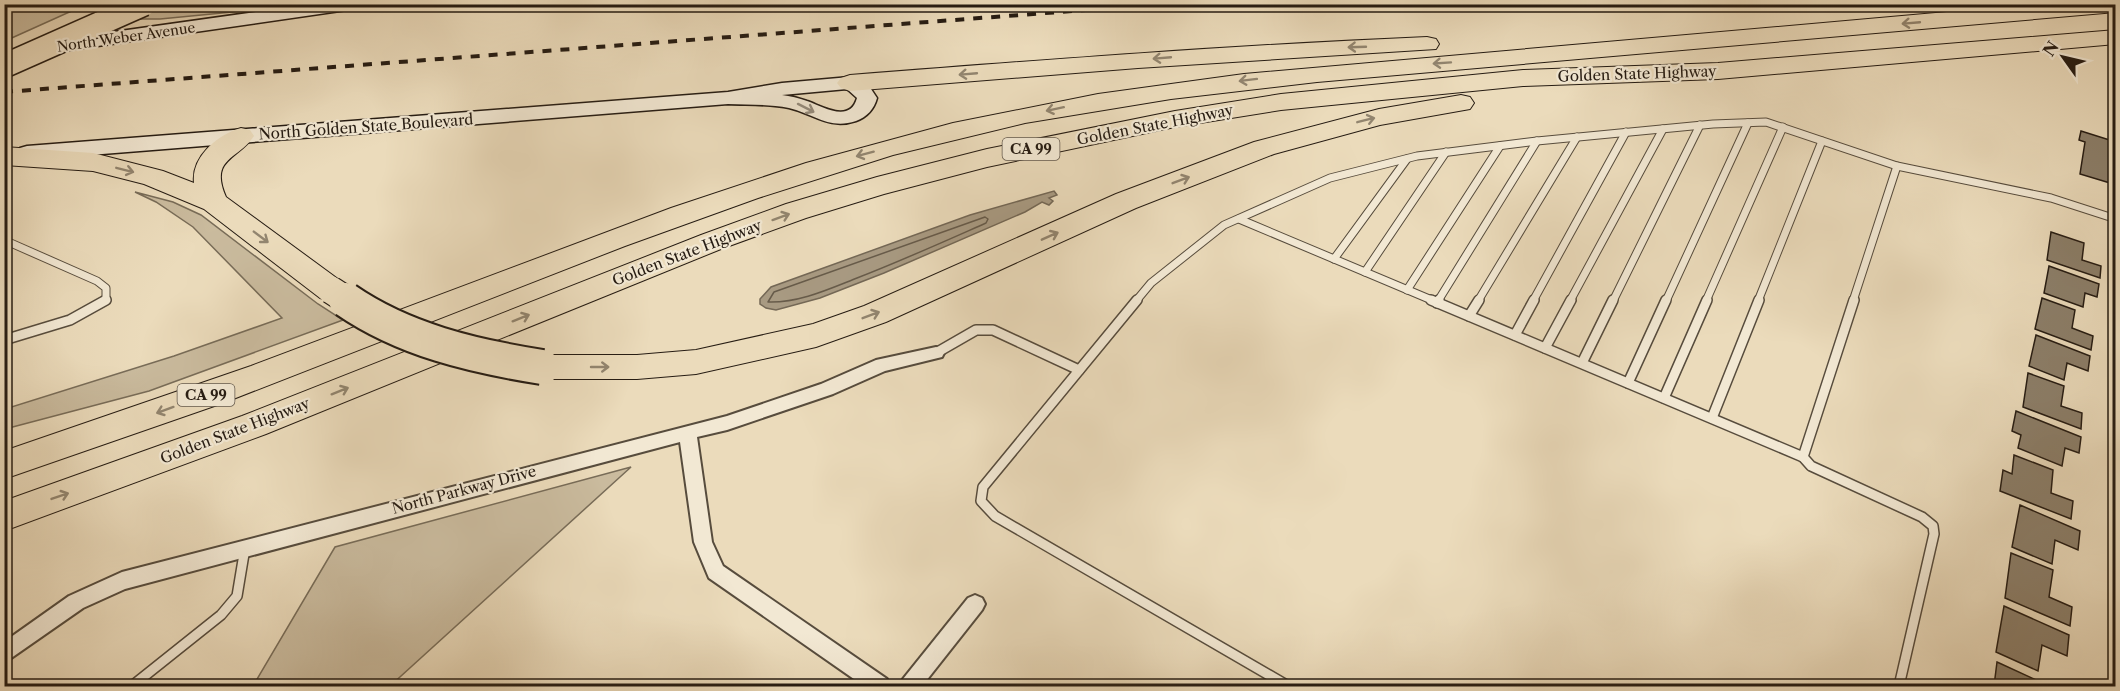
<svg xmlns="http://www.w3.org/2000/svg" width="2120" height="691" viewBox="0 0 2120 691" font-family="'Libre Caslon Text',serif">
<rect width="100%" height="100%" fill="#ebdbbb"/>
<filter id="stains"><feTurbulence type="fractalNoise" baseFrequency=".00333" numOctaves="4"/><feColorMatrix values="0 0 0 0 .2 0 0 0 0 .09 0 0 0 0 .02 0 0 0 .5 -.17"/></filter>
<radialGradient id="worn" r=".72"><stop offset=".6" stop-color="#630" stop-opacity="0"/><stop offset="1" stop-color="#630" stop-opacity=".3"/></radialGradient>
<!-- green -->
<g fill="#cabb9e" stroke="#786c58" stroke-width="1.5">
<polygon points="5,4 85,4 85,5 5,41"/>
<polygon points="162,5 306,5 160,19 129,19"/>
<polygon points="135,192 173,202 201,215 318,304 343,320 149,391 5,429 5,409 174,356 282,318 193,227 156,202"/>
<polygon points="631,467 390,686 253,686 335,547"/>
</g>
<!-- water -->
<polygon fill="#a89a82" stroke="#746856" stroke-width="1.5" points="1054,191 1057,195 1049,198 1053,201 1049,205 1042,202 1025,212 884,273 820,298 776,310 766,308 760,304 760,299 771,287 970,215"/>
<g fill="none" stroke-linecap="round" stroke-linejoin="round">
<!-- shore -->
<path stroke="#675b4a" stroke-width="1.5" d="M985,217L988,219L986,223C943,242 901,261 857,278C829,289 799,303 768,302L774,292Z"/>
</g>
<!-- building -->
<g fill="#8c7f6a" stroke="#261c13" stroke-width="1.5">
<polygon points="2081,131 2116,142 2110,183 2080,174 2085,142 2079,140"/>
<polygon points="2051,232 2084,243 2082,260 2101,266 2100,278 2047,260"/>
<polygon points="2049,266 2099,284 2097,297 2085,293 2083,307 2044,293"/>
<polygon points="2042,298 2075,310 2072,328 2093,336 2091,350 2035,329"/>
<polygon points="2036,335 2090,356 2088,371 2067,363 2064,380 2029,366"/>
<polygon points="2028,373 2064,386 2061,406 2082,413 2081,429 2023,407"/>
<polygon points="2016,411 2081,437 2079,453 2065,448 2062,466 2018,448 2021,435 2012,431"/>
<polygon points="2014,455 2053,470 2051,493 2073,501 2071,519 2000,491 2003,470 2012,474"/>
<polygon points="2020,505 2080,531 2078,550 2055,540 2052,564 2012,547"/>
<polygon points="2011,553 2053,570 2049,597 2072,607 2070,626 2005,598"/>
<polygon points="2004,606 2069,635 2067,656 2042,645 2038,671 1996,652"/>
<polygon points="1997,662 2047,685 2047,686 1994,686"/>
</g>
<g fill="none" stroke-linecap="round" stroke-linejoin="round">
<!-- service-far1 casing -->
<g stroke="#574c3d" stroke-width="9">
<g id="service-far1">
<polyline points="1239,219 1434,301"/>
<polyline points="4,240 97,281 106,288 106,300 104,301"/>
<polyline points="1334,259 1407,159"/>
<polyline points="1365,272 1446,152"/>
<polyline points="1407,290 1500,146"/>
<polyline points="1136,301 1151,283 1224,225 1330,178 1417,156 1537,141 1713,124 1766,122 1897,166 2051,198 2116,219"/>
<polyline points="1438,301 1537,141"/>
<polyline points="1478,301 1577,137"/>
<polyline points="1533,301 1626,132"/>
<polyline points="1570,301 1663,129"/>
<polyline points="1613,301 1700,125"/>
<polyline points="1666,301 1748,123"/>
<polyline points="1706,301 1783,127"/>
<polyline points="1758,301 1822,141"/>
<polyline points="1853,301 1897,166"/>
</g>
</g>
<!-- service casing -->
<g stroke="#574c3d" stroke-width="12">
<g id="service">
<polyline points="1137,300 983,487 981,501 995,516 1288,686"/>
<polyline points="1431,300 1803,457"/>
<polyline points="1854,300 1803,457 1811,466 1922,517 1933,526 1934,534 1899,686"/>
<polyline points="1437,303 1439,300"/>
<polyline points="1469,316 1479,300"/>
<polyline points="1515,335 1534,300"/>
<polyline points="4,340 70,320 106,300"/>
<polyline points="1545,348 1571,300"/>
<polyline points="936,353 976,330 993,330 1079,370"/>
<polyline points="1582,363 1613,300"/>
<polyline points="1628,383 1666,300"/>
<polyline points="1664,398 1707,300"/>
<polyline points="1712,418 1759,300"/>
<polyline points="132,686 221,615 237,596 245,548"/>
</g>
</g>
<!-- minor casing -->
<g stroke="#574c3d" stroke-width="4">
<g id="minor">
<polygon points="936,347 942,349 944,353 942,357 885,371 833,394 727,430 697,437 712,542 723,566 887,679 890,686 864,686 709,578 694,542 680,442 125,589 83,608 4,663 4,642 69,596 122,572 727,416 821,384 876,360"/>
<polygon points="975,595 982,598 985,604 982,610 922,686 900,686 903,679 968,598"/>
</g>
</g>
<!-- secondary casing -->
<g stroke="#261c13" stroke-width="3">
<g id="secondary">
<polygon points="312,4 363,4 354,9 56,52 49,50 47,46 49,42 56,40"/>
<path d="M850,77L869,86L877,98C874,109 867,117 856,121C829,130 814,114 789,108C769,104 748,105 728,104L27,160L20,158L17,153L20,148L27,146L728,92L782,83ZM847,89L857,98C850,124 822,106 807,101C799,98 790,96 782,95Z"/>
</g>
</g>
<!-- motorway casing -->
<g stroke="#261c13" stroke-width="2">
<g id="motorway">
<polygon points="2038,4 2116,4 2116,12 1317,82 1171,99 1025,123 893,155 758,198 625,246 223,403 4,479 4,451 251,366 671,208 806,163 953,123 1098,94 1244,74"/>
<polygon points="2116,30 2116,44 1718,79 1523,86 1281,110 1175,127 987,167 884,194 806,218 721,249 266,434 4,531 4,501 242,416 701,235 786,204 877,177 987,149 1175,111 1281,94 1523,70 1718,63"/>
<path d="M1427,37L1436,39L1439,44L1436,49L1138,68L850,91L841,88L837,83L841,78L850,75C1042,60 1234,45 1427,37Z"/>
<polygon points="1461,95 1470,97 1474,103 1470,109 1380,125 1274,154 1136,208 886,322 816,347 696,374 637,379 542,379 531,376 526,367 531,358 542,355 637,355 696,350 813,324 864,306 1116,194 1254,142 1379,109"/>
<path d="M241,128L250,130L254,136C238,160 209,158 226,197L342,282L346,290L342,298L331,301L320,298L204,209L144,184L93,171L4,165V147L93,153L163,171L194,183C191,157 218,134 241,128Z"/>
</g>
</g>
<!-- service-far1 -->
<use href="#service-far1" stroke="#f2e8d3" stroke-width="7"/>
<!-- service -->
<use href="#service" stroke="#f2e8d3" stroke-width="9"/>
<!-- minor -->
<use href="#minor" fill="#f2e8d3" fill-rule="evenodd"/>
<!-- secondary -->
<use href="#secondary" fill="#f2e8d3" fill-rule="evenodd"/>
<!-- motorway -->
<use href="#motorway" fill="#ebdbbb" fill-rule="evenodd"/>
<!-- rail -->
<polyline stroke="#261c13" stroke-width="4" stroke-dasharray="9 9" stroke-linecap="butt" points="4,92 1165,4"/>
<!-- primary-bridge casing -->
<g stroke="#261c13" stroke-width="26" stroke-linecap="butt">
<polyline id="primary-bridge" points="4,66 144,4"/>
</g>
<!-- motorway-bridge-far1 casing -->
<g stroke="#261c13" stroke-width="29" stroke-linecap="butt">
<polyline id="motorway-bridge-far1" points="331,290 348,301"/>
</g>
<!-- motorway-bridge casing -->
<g stroke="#261c13" stroke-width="38" stroke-linecap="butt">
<path id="motorway-bridge" d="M346,300C404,340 473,356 542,367"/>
</g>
<!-- primary-bridge -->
<use href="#primary-bridge" stroke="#ebdbbb" stroke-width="23"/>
<!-- motorway-bridge-far1 -->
<use href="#motorway-bridge-far1" stroke="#ebdbbb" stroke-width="27"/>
<!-- motorway-bridge -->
<use href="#motorway-bridge" stroke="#ebdbbb" stroke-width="34"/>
</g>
<!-- one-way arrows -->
<defs><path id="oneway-shaft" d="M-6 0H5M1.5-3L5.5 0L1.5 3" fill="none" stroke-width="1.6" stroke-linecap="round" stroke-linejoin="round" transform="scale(1.5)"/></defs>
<g stroke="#92856f">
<use href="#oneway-shaft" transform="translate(1911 23) rotate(175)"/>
<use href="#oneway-shaft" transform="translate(1357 47) rotate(178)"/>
<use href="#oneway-shaft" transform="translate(1162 58) rotate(175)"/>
<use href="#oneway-shaft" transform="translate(1442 63) rotate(176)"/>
<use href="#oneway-shaft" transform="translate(968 74) rotate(175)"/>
<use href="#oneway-shaft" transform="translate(1248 80) rotate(173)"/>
<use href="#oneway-shaft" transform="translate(1055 109) rotate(168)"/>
<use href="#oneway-shaft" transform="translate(1366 120) rotate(-14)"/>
<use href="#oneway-shaft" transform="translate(865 154) rotate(165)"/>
<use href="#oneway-shaft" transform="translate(125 170) rotate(14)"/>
<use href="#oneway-shaft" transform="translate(1181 180) rotate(-21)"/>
<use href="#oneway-shaft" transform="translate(781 217) rotate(-20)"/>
<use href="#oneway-shaft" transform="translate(1050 236) rotate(-24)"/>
<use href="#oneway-shaft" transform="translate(261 237) rotate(37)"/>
<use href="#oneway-shaft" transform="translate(871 315) rotate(-21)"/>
<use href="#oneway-shaft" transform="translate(521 318) rotate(-22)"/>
<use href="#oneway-shaft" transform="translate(600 367)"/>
<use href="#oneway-shaft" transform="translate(340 391) rotate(-22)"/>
<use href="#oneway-shaft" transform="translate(165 410) rotate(160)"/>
<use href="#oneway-shaft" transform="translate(60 496) rotate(-19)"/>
</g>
<use stroke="#968c7d" href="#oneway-shaft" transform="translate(806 108) rotate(27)"/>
<g text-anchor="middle" stroke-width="4.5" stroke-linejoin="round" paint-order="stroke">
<!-- far-street labels -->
<g font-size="14" fill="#261c13" stroke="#f2e8d3">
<text transform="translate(126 37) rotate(-8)" y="5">North Weber Avenue</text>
</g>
<!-- shield labels -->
<g fill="#f2e8d3" stroke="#63594d" stroke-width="1.5">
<rect x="1002.5" y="138" width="57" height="22" rx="4.5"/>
<rect x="177.5" y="384" width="57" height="22" rx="4.5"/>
</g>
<g font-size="14" font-weight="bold" fill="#261c13">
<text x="1031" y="154">CA 99</text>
<text x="206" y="400">CA 99</text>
</g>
<!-- street labels -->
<g font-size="15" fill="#261c13" stroke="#f2e8d3">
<text transform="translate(1637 74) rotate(-2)" y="5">Golden State Highway</text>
<text transform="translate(1155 125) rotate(-11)" y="5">Golden State Highway</text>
<text transform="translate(366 127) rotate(-4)" y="5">North Golden State Boulevard</text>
<text transform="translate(687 253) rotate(-21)" y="5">Golden State Highway</text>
<text transform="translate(235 431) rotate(-21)" y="5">Golden State Highway</text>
<text transform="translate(464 490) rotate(-15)" y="5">North Parkway Drive</text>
</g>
</g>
<!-- margin -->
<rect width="2120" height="691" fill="none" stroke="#ebdbbb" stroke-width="24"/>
<rect x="6" y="6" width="2108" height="679" fill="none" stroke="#261c13" stroke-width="3"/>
<rect x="12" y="12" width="2096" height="667" fill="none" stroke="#261c13" stroke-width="1.5"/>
<!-- north arrow -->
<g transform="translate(2063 57) rotate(304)" stroke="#f2e8d3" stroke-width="4.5" paint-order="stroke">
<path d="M0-4.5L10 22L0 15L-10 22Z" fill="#261c13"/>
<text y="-9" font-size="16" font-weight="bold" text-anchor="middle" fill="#261c13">N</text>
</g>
<rect width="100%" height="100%" filter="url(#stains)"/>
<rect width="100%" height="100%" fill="url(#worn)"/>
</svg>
